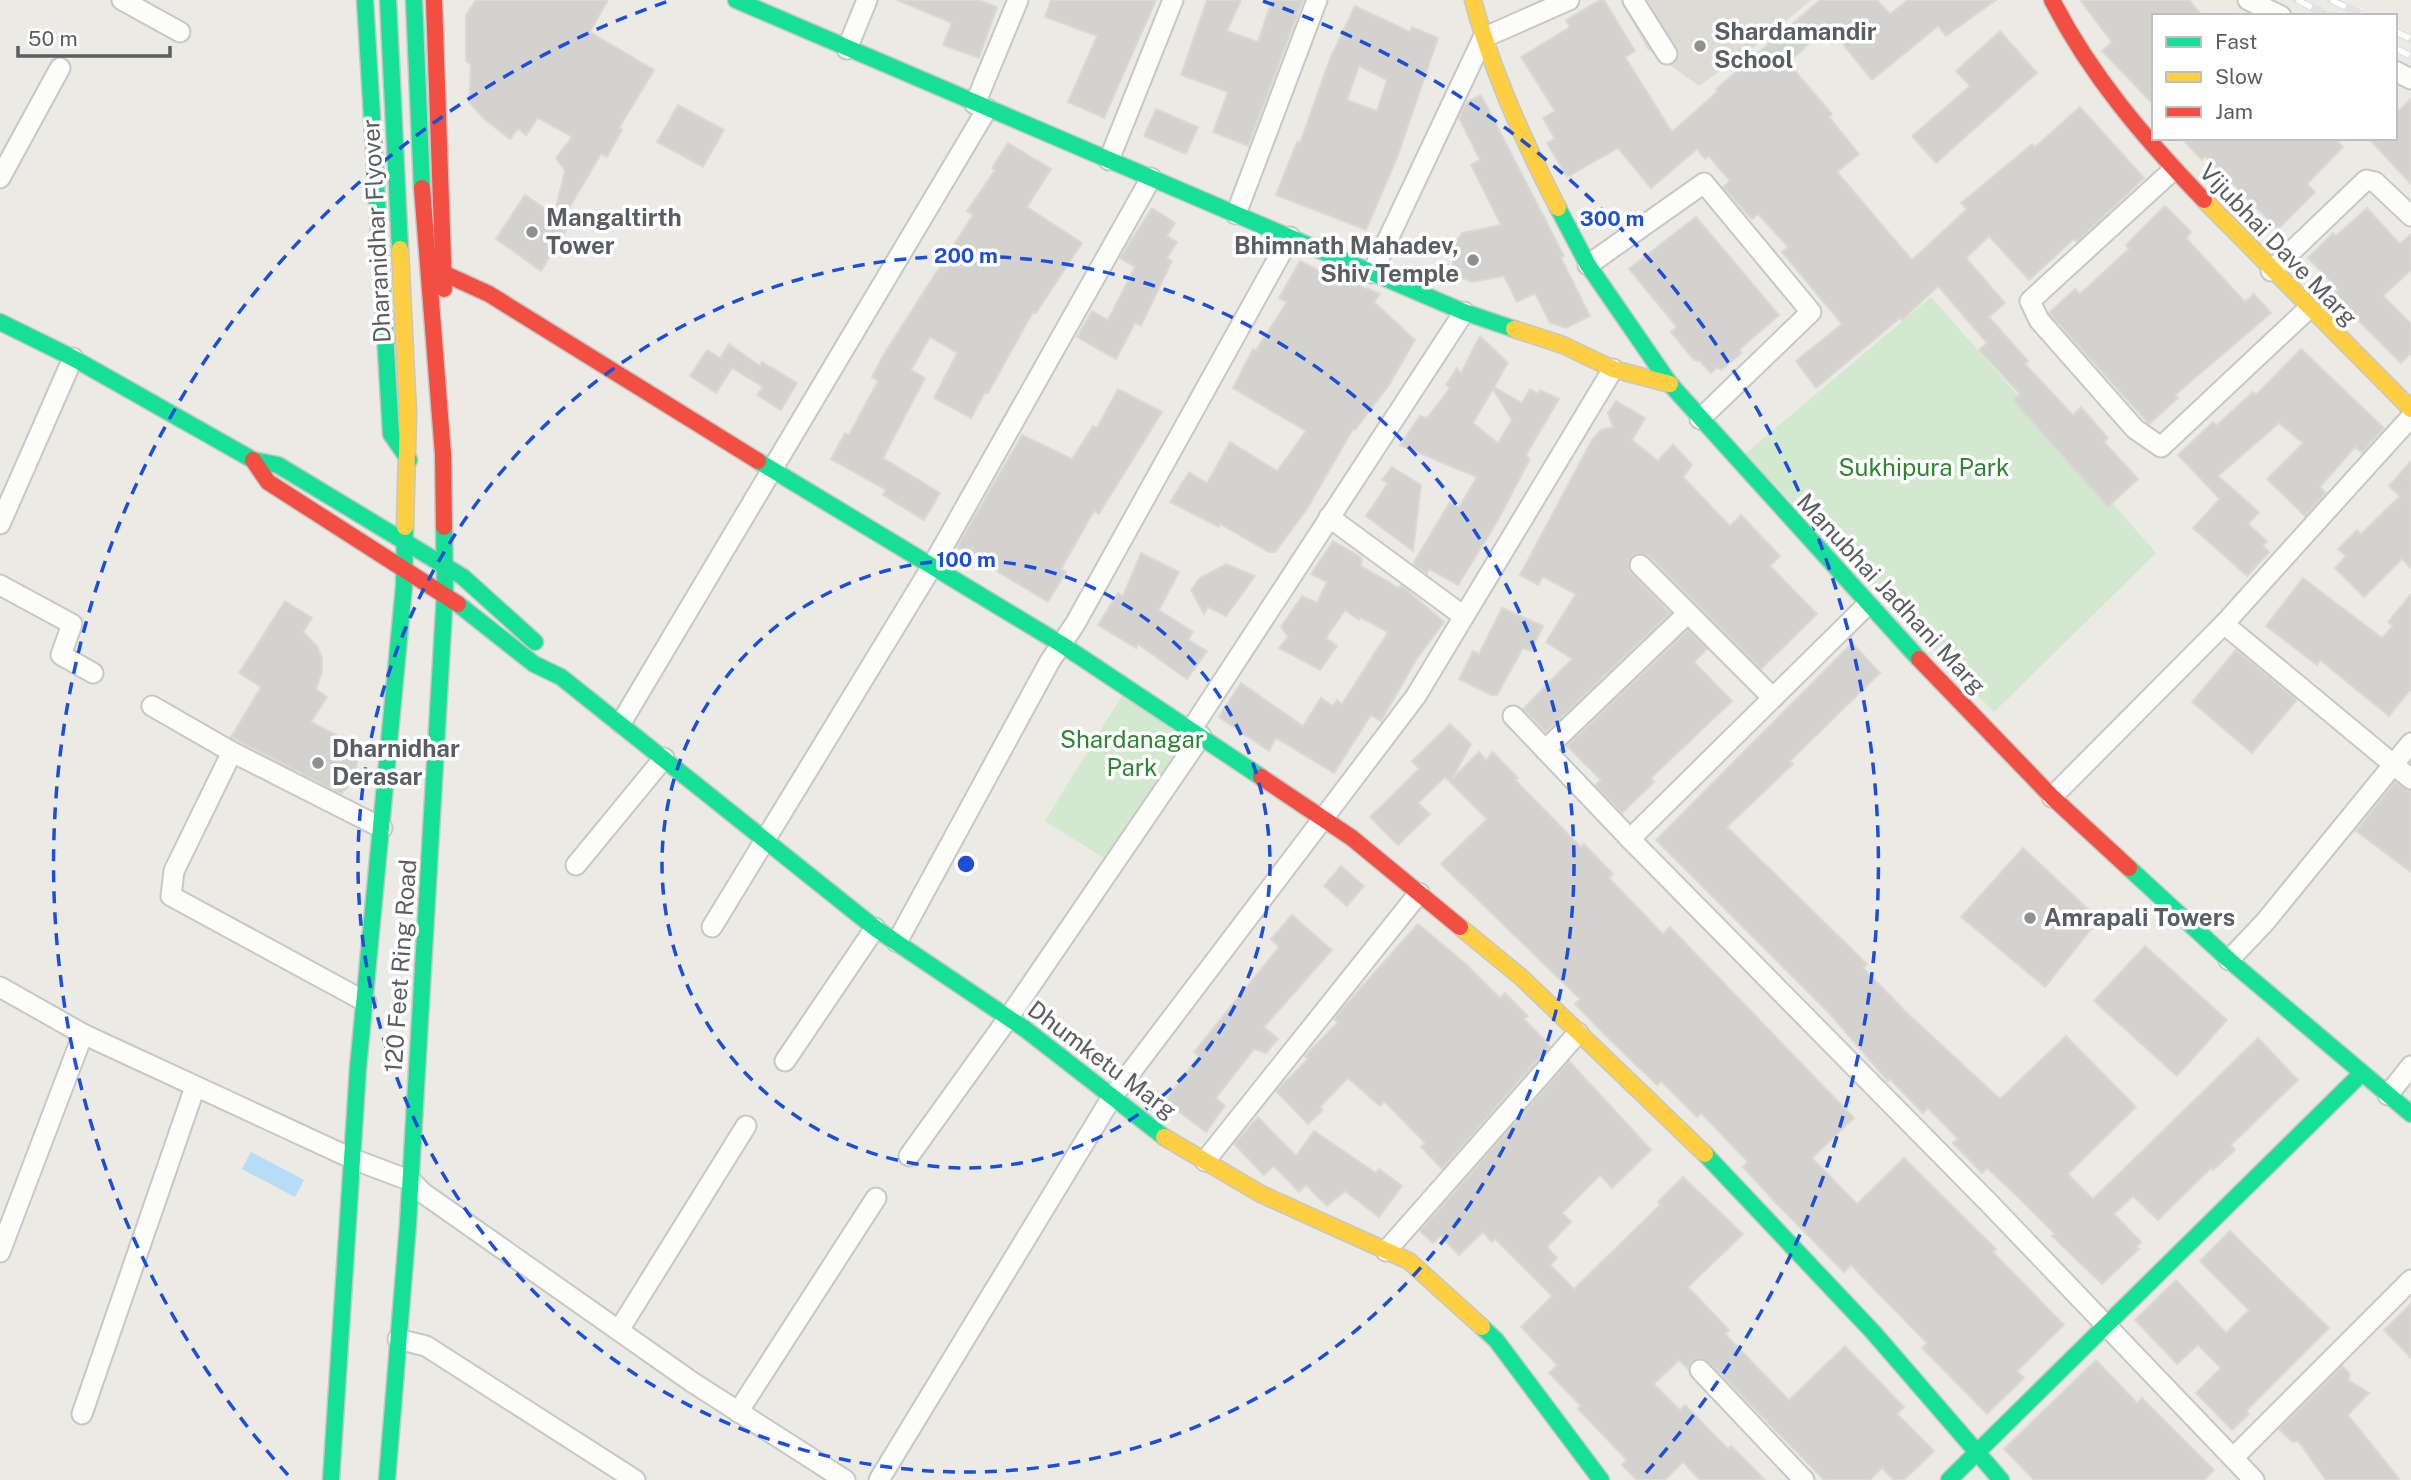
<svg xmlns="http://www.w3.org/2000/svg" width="2411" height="1480" viewBox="0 0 2411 1480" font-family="'Public Sans',sans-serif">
<rect width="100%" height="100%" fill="#ebeae5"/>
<!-- education -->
<polygon fill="#dddbd4" points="1621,0 1811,0 1761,42 1699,86 1647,49"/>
<!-- green -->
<g fill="#d2e8cf">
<polygon points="1931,297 2156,553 1994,712 1745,454"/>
<polygon points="1125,691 1190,736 1109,861 1045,821"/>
</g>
<!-- water -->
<polygon fill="#b6dcf7" points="251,1152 304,1180 295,1197 242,1169"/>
<!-- building -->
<g fill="#d3d2cf" stroke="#dad9d4" stroke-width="2" fill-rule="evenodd">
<polygon points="476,0 608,0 590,32 654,70 619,128 622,130 607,157 601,154 562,220 569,225 541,271 496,239 525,195 554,215 565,171 556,158 572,137 538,118 526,135 518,129 510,139 483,118 469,102 471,65 466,61 466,15"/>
<polygon points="897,0 978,0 997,7 979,58 943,45 952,23"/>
<polygon points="1051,0 1156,0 1104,118 1068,102 1097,36 1045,17"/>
<polygon points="1207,0 1241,0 1227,31 1258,42 1272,0 1303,0 1248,146 1213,132 1228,92 1181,75"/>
<polygon points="1600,0 1604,0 1635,51 1625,57 1672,132 1718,91 1716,89 1820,0 1877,0 1890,14 1908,0 1996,0 1946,36 1938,26 1872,80 1838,38 1832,44 1822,32 1788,63 1832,114 1829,117 1859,154 1837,172 1912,260 1967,209 1961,203 2032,144 2035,147 2080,107 2144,178 2077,242 2074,239 2029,280 1989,236 1966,258 2005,303 1989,317 2028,361 2025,364 2073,415 2081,407 2108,438 2104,442 2138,479 2108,507 2013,400 2020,394 1979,350 1987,343 1938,286 1902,320 1900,318 1816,388 1796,361 1842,324 1782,252 1788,247 1758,214 1752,219 1723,187 1730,181 1709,156 1705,159 1697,149 1651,188 1618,148 1567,177 1547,143 1555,139 1543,118 1555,111 1521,57 1570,27 1566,20"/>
<polygon points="2080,0 2189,0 2202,16 2154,16 2154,105 2102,51 2112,42"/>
<path d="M1355,6L1410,32L1412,27L1438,38L1397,158L1366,230L1276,195L1297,142L1300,143L1330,59ZM1359,66L1387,80L1377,111L1347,100Z"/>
<polygon points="2000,31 2037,73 1936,163 1912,136 1970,86 1956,71"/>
<polygon points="1481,95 1564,256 1561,258 1590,316 1566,328 1550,323 1535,293 1517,302 1504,276 1472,282 1464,279 1453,265 1452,247 1462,233 1501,225 1471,165 1480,160 1459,118 1466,102"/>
<polygon points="2411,99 2411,184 2368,138 2395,138 2395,114"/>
<polygon points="678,105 724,130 703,167 657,142"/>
<polygon points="1156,109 1198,127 1186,154 1144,136"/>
<polygon points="2181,138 2334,138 2343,147 2307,184 2315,192 2278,229 2205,156 2202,160"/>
<polygon points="1008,143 1051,169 1027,207 1082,243 1036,313 1033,312 988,393 985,392 971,418 934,398 957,353 930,337 911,370 925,378 883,458 940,493 924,520 883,495 886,490 831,459 845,433 849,435 878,381 872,377 884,354 973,215 967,211 995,170 992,168"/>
<polygon points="2165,206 2191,232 2186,238 2245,302 2254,294 2271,313 2175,395 2178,398 2149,424 2049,313 2075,289 2080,294 2129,249 2126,245"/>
<polygon points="1152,208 1175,223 1167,236 1177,242 1167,258 1172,261 1141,326 1135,323 1116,359 1077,337 1092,311 1108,320 1135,267 1120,258"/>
<polygon points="2367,208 2400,244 2411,234 2411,270 2383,296 2411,324 2411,353 2401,363 2333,295 2338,289 2308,258 2333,233 2336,236"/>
<polygon points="1696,217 1779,315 1739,350 1742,353 1721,370 1717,367 1711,373 1700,361 1694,360 1671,332 1677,327 1629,269"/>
<polygon points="1300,261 1335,279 1342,278 1380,294 1374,302 1415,340 1389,385 1355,430 1353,429 1307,509 1275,552 1269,552 1220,524 1219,527 1170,502 1189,472 1207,483 1230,442 1277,471 1306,431 1233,388 1253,349 1256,350 1287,302 1279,298"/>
<path d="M1480,336L1508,363L1494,387L1522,403L1530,389L1538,394L1540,390L1559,399L1526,455L1530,459L1498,520L1458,585L1429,569L1427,574L1413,564L1450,502L1459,507L1477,477L1400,445L1420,416L1427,418L1450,388L1446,385L1457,368L1461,373ZM1493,389L1512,420L1498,443L1473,423Z"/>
<polygon points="729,344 760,366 762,362 797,383 781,410 757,395 763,387 732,368 716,393 690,376 707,350 720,358"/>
<polygon points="2301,349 2384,428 2362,453 2355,447 2320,487 2326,493 2305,516 2267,479 2303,443 2279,423 2218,476 2259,512 2248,524 2267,541 2263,546 2269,552 2247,576 2193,528 2220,499 2178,455 2213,422 2217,425 2253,392 2256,395"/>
<polygon points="1118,389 1162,412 1099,514 1094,511 1061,569 1066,572 1048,602 957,547 1022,435 1072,459 1093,426 1097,428"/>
<polygon points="1616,401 1645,418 1632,440 1658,461 1673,444 1692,465 1683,477 1730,526 1741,515 1780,556 1770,566 1817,614 1761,669 1649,556 1636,553 1628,561 1631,573 1670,613 1546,732 1523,709 1572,659 1546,642 1576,594 1543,577 1538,585 1520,575 1592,440 1601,430 1613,427 1608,413"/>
<polygon points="2411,461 2411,568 2402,559 2364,597 2335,568 2346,556 2338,549 2357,530 2361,534 2400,496 2389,486"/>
<polygon points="1392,467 1421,485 1413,551 1366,516 1388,483 1382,480"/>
<polygon points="1333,541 1362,558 1361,566 1399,588 1401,585 1444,622 1416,660 1381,721 1371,715 1334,773 1276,738 1269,751 1219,717 1241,683 1303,726 1321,698 1333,706 1337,700 1342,704 1388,632 1360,617 1359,620 1345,610 1326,638 1337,646 1320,670 1279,648 1288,637 1281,627 1302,596 1317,603 1327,582 1311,574"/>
<polygon points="1141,553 1179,572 1159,610 1193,632 1188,640 1207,651 1187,679 1138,644 1136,648 1098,625 1118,593 1123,596"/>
<polygon points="1226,564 1255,576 1226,616 1208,607 1204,614 1191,590 1200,578"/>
<polygon points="2303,578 2382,638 2393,626 2388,622 2411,594 2411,689 2389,716 2320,660 2317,665 2266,626"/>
<polygon points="285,601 312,618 303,632 317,646 322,658 322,672 316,689 327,697 311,722 359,747 355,779 341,794 231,737 261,687 239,673"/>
<polygon points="1502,608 1543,626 1531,651 1523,648 1497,695 1491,695 1459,679 1473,651 1479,654"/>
<polygon points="1688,630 1707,649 1694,662 1732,701 1651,778 1654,782 1622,813 1595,785 1601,780 1567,746"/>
<polygon points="1852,643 1880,673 1790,761 1793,764 1727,827 1867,964 1863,968 1910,1016 2000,1099 2066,1036 2136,1107 2068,1174 2093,1199 2258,1038 2298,1080 2231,1145 2235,1150 2213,1170 2211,1168 2158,1220 2133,1196 2114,1214 2141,1242 2136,1247 2139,1249 2102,1284 2052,1236 2055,1234 2017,1196 1987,1168 1982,1173 1953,1143 1958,1139 1928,1108 1923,1113 1890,1079 1888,1081 1829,1013 1656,840"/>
<polygon points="2236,650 2297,700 2252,753 2192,702"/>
<polygon points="1450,724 1471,744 1452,779 1479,752 1486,760 1493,752 1518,778 1515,780 1581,847 1584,844 1613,874 1609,878 1663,934 1670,927 1854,1118 1812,1158 1857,1204 1904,1158 1996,1249 1993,1252 2064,1325 2017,1371 2024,1378 1987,1414 1922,1348 1927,1343 1880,1295 1851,1265 1844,1272 1776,1203 1743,1167 1748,1162 1701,1113 1697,1117 1661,1081 1657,1085 1606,1036 1575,1004 1580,999 1441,864 1487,819 1445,777 1418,803 1430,814 1398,845 1370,817 1419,769 1412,761"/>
<polygon points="2395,782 2411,791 2411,872 2356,831"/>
<polygon points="2023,848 2099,919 2045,987 1961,917"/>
<polygon points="1341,866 1364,886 1347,906 1324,886"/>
<polygon points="1292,915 1332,950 1264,1027 1278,1039 1266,1053 1254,1049 1216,1098 1225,1106 1206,1132 1165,1101 1199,1056 1194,1052 1279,947 1271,939"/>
<polygon points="1418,924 1467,965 1500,998 1505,993 1528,1016 1524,1019 1550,1046 1442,1169 1421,1147 1425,1143 1384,1101 1380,1106 1348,1078 1320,1107 1323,1110 1308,1124 1276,1091 1308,1059 1305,1056 1338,1022 1334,1019 1342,1009"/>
<polygon points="2145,946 2227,1020 2177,1076 2094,1001"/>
<polygon points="1569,1061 1651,1150 1612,1188 1600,1175 1562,1213 1571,1222 1547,1247 1557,1258 1550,1265 1574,1289 1660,1205 1658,1202 1683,1177 1743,1234 1688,1287 1729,1330 1725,1334 1789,1400 1845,1346 1904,1407 1897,1414 1934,1451 1904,1480 1894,1480 1882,1468 1870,1480 1824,1480 1709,1362 1698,1358 1691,1362 1688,1369 1679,1360 1654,1384 1680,1410 1685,1405 1728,1449 1731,1446 1765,1480 1700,1480 1683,1462 1665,1480 1637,1480 1622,1465 1627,1460 1578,1409 1581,1406 1549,1373 1557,1365 1521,1327 1552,1296 1495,1239 1492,1242 1483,1232 1459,1255 1441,1236 1433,1243 1420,1231"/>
<polygon points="1258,1117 1296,1156 1314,1131 1376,1173 1379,1169 1402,1186 1379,1217 1345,1191 1327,1206 1306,1185 1299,1192 1274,1166 1264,1175 1234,1144"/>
<polygon points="2230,1231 2329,1328 2246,1411 2249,1414 2232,1430 2196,1393 2221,1368 2198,1345 2177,1364 2135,1320 2176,1280 2226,1333 2249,1310 2200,1261"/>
<polygon points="2411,1304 2411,1358 2384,1330"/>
<polygon points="2096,1360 2137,1403 2142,1398 2214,1470 2204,1480 2034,1480 2004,1449"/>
<polygon points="2342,1366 2350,1374 2348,1380 2369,1393 2348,1415 2400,1480 2326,1480 2298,1441 2292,1442 2279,1429"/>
</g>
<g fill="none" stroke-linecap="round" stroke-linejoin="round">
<!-- street casing -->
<g stroke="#c7c7c7" stroke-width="23">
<g id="street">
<polyline points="122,0 180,32"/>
<polyline points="1633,0 1667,54"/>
<polyline points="2248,0 2281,16"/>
<polyline points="847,49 867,0"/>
<polyline points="2395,71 2411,79"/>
<polyline points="975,104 1018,0"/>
<polyline points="1109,160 1173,0"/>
<polyline points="2173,170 2030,301 2039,320 2135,429 2161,447 2308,309"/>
<polyline points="0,178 60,68"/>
<polyline points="1236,214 1317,0"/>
<polyline points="1588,265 1704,183 1811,312 1700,419"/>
<polyline points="2271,271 2366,180 2375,182 2411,216"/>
<polyline points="1372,273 1483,38 1569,0"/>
<polyline points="2411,417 2224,624 2411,779"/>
<polyline points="1329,517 1462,615"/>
<polyline points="0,524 73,358"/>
<polyline points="1640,565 1773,698"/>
<polyline points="0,585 72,624 61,655 93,673"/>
<polyline points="152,706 232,752 382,828"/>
<polyline points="1513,716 1630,839 1988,1202 2254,1480"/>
<polyline points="621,723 987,109"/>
<polyline points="1191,730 1464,312"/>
<polyline points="1545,750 1688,613"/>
<polyline points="232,752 174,871 171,896 366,1002"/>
<polyline points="2052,797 2224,624"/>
<polyline points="1630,839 1867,605"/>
<polyline points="576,865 664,758"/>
<polyline points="712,927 931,568 1151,178"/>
<polyline points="897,942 1050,661 1075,624 1290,237"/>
<polyline points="2229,960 2265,922 2411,743"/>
<polyline points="0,987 83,1034 353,1159 411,1181 423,1193 692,1382 845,1480"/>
<polyline points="785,1061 875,928"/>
<polyline points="2388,1095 2411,1066"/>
<polyline points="909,1156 1009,1017 1201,736"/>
<polyline points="1205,1161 1419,893"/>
<polyline points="1386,1251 1578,1033"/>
<polyline points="0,1252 83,1034"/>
<polyline points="619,1330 746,1126"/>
<polyline points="398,1339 426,1346 635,1480"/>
<polyline points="1700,1370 1804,1480"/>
<polyline points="738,1412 876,1198"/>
<polyline points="82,1414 195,1087"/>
<polyline points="2234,1457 2411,1280"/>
<polyline points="879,1480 1112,1097 1416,696 1613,369"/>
</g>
</g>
<!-- fast casing -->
<g stroke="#c6c7c5" stroke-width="19">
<g id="fast">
<polyline points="365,0 391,434 409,460"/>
<polyline points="388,0 400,249"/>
<polyline points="414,0 422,188"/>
<polyline points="736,0 1464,312 1514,329"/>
<polyline points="1558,208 1588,265 1670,384 1919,659"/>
<polyline points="0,322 73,358 253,460 278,465 463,577 535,642"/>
<polyline points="758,461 1061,644 1261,777"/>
<polyline points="458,604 534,664 561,677 875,928 1025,1029 1164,1137"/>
<polyline points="2129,868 2229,960 2411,1114"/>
<polyline points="1705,1154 1873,1332 2001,1480"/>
<polyline points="1482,1327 1496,1340 1601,1480"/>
<polyline points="331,1480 358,1068 404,586 405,527"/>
<polyline points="387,1480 408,1224 445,593 444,527"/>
<polyline points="1949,1480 2362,1073"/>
</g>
</g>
<!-- slow casing -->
<g stroke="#c6c7c5" stroke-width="19">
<g id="slow">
<path d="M1473,0C1492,72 1524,142 1558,208"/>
<polyline points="2204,200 2411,409"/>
<polyline points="400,249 408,414 405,527"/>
<polyline points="1514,329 1563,345 1613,369 1670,384"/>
<polyline points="1460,927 1522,978 1705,1154"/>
<polyline points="1164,1137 1261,1194 1409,1261 1482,1327"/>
</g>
</g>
<!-- jam casing -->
<g stroke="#c6c7c5" stroke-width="19">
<g id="jam">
<polyline points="434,0 444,289"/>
<path d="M2052,0C2091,76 2145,139 2204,200"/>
<polyline points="422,188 443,454 444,527"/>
<polyline points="443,273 489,294 758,461"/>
<polyline points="253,460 268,482 458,604"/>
<polyline points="1919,659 2052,797 2129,868"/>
<polyline points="1261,777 1352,838 1460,927"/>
</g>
</g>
<!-- street -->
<use href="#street" stroke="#fcfcfb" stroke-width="19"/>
<!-- fast -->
<use href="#fast" stroke="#16e098" stroke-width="16"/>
<!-- slow -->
<use href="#slow" stroke="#ffcf43" stroke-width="16"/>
<!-- jam -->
<use href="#jam" stroke="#f24e42" stroke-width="16"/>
<!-- rail casing -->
<g stroke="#e2e2e2" stroke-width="8">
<g id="rail">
<polyline points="2297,0 2329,16"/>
<polyline points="2331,0 2364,16"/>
<polyline points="2395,31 2411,39"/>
<polyline points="2395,48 2411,56"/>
</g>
</g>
<!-- rail -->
<use href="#rail" stroke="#fff" stroke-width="5" stroke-dasharray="16" stroke-linecap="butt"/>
</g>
<!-- distance rings -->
<g fill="none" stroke="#1d4ed8" stroke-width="3.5" stroke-dasharray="12 9">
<circle cx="966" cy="864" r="304"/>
<circle cx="966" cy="864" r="608"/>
<path d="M288 1475A913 913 0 0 1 669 1M1263 1A913 913 0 0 1 1644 1475"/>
</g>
<!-- markers -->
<g fill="#8d8f90" stroke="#fff" stroke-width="2.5">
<circle cx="1700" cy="46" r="7"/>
<circle cx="532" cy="232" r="7"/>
<circle cx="1473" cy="260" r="7"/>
<circle cx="318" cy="763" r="7"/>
<circle cx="2030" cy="918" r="7"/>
</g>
<g text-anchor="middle" stroke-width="7" stroke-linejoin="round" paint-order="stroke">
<!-- poi labels -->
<g font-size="24" font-weight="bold" fill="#5a5e63" stroke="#fff" text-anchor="start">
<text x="1714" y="40">Shardamandir<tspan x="1714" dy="28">School</tspan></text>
<text x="546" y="226">Mangaltirth<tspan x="546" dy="28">Tower</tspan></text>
<text x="1459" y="254" text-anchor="end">Bhimnath Mahadev,<tspan x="1459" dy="28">Shiv Temple</tspan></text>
<text x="332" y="757">Dharnidhar<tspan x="332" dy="28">Derasar</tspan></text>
<text x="2044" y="926">Amrapali Towers</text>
</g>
<!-- street labels -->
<g font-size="24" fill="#5a5e63" stroke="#fff">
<text transform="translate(377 231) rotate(-93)" y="8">Dharanidhar Flyover</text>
<text transform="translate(2278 245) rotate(46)" y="8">Vijubhai Dave Marg</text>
<text transform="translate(1891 594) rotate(47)" y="8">Manubhai Jadhani Marg</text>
<text transform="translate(401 966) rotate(-86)" y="8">120 Feet Ring Road</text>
<text transform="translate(1102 1060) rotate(37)" y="8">Dhumketu Marg</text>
</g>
<!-- park labels -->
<g font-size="24" fill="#308434" stroke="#fff">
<text x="1924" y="476">Sukhipura Park</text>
<text x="1132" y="748">Shardanagar<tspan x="1132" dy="28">Park</tspan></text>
</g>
</g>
<circle cx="966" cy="864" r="10" fill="#1d4ed8" stroke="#fff" stroke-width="3.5"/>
<g font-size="21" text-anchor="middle" font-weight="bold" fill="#1d4ed8" stroke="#fff" stroke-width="7" stroke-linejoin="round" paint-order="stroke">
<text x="1612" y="226">300 m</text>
<text x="966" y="263">200 m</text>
<text x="966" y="567">100 m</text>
</g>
<!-- legend -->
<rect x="2152" y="14" width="245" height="126" fill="#ffffff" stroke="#bdbfc1" stroke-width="2"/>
<rect x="2166" y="37" width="35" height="10" fill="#16e098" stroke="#bdbfc1" stroke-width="2"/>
<text x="2215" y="49" font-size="21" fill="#5a5e63">Fast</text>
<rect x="2166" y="72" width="35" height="10" fill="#ffcf43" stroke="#bdbfc1" stroke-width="2"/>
<text x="2215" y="84" font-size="21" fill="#5a5e63">Slow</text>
<rect x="2166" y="107" width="35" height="10" fill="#f24e42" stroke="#bdbfc1" stroke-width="2"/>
<text x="2215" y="119" font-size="21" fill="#5a5e63">Jam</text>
<!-- scale -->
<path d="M18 46v10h152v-10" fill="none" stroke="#5a5e63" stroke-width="3.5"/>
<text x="28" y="46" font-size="21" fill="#5a5e63" stroke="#ffffff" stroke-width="5" paint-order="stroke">50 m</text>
</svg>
